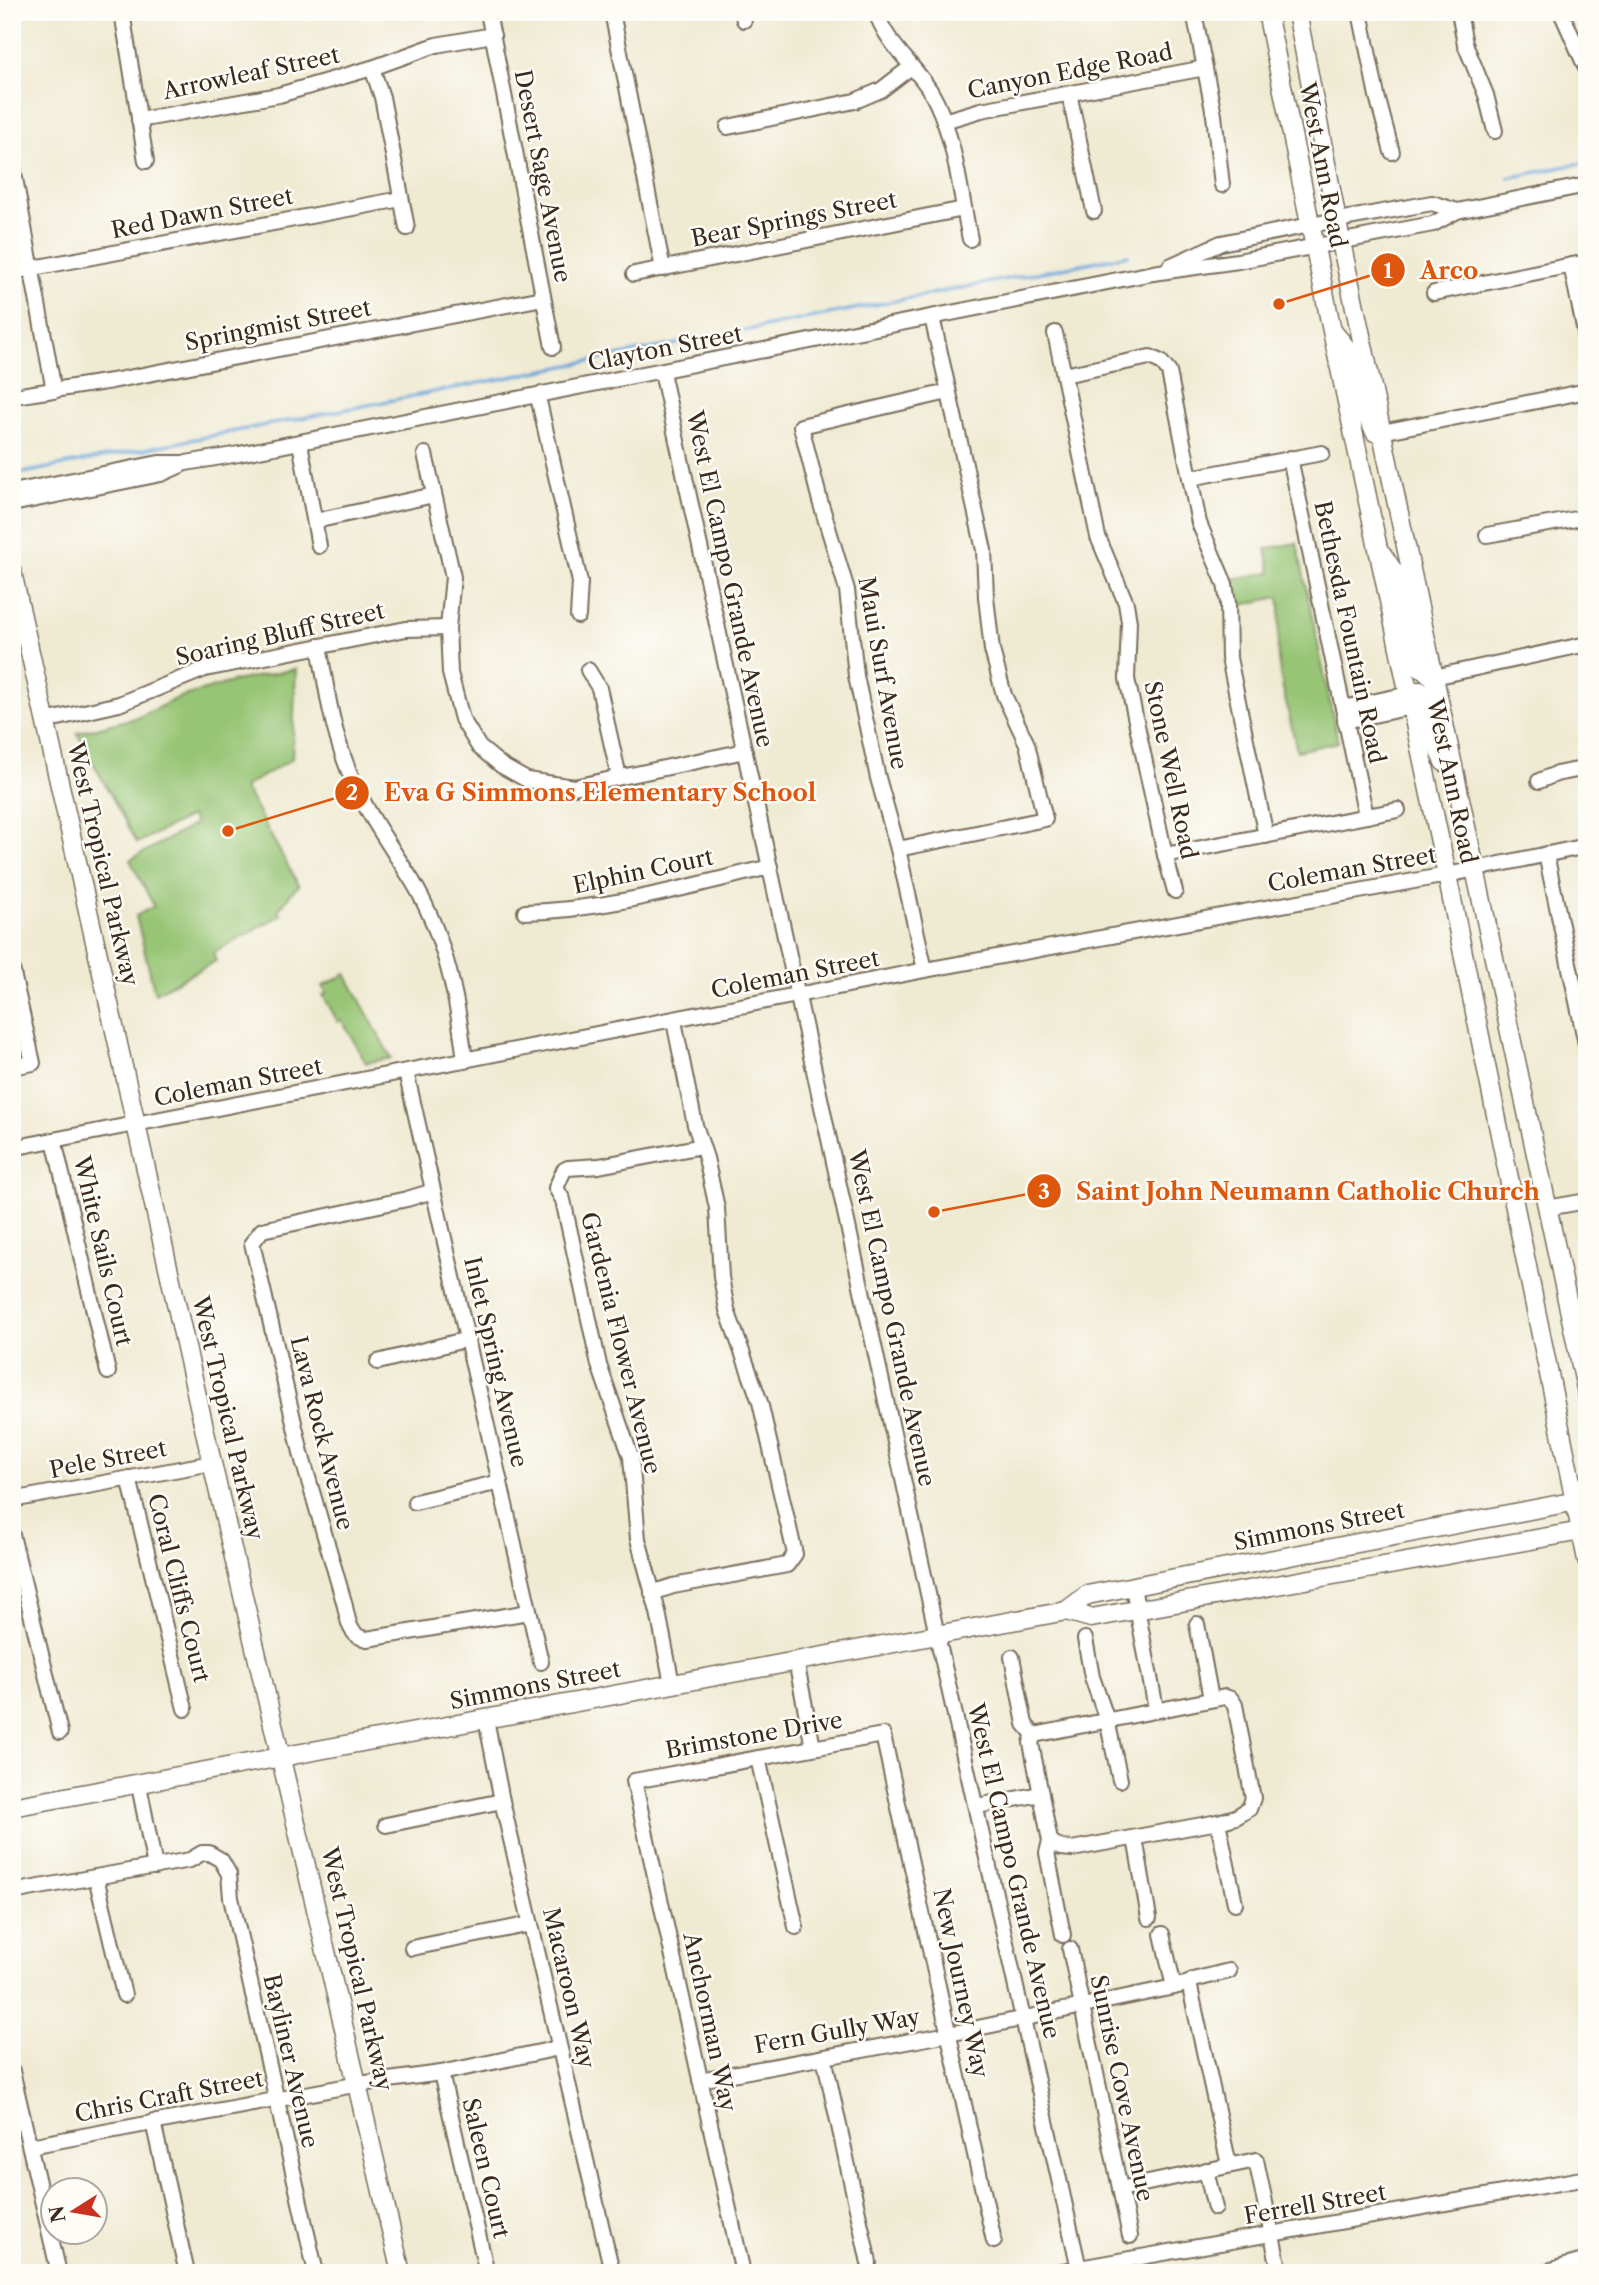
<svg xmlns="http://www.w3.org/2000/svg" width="1599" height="2285" viewBox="0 0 1599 2285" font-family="'Libre Caslon Text',serif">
<rect width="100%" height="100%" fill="#fdfcf7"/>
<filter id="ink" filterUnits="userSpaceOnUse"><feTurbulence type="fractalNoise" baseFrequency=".0143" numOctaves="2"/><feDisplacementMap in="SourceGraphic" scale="14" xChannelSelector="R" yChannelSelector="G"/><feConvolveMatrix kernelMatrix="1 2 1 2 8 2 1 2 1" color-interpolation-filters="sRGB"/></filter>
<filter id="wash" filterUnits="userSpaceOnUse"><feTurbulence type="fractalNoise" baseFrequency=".00686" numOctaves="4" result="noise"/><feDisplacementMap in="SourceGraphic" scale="28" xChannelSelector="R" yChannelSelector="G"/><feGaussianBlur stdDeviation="1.57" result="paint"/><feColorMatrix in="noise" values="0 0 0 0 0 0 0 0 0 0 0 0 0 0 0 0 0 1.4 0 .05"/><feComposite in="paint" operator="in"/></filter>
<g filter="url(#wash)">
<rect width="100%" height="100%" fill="#efead2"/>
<!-- green -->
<g fill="#97c574" stroke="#697849" stroke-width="2">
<path d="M1297,543L1338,742L1297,751C1291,720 1281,689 1278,658C1276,637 1283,617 1279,597L1237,606L1232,579L1271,572L1266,549Z"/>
<path d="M296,669L292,759L244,787L299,886C288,893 285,905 278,910L281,915L213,953L216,961L155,993L136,916L154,906L130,860L195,824L191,816L137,843L77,733L139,717L178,698L235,681Z"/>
<polygon points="346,974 391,1058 366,1063 342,1020 338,1022 323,995 327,993 323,986"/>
</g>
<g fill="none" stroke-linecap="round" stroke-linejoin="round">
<!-- stream -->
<g stroke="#68a3d8" stroke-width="3.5">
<polyline points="1508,178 1587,162"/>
<polyline points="13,475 1128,255"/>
</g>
</g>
</g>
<g filter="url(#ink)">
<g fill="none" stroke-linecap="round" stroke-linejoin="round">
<!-- minor casing -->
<g stroke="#7a6d5d" stroke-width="18">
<g id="minor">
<polyline points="122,12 146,161"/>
<polyline points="488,12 553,347"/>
<polyline points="612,12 663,269"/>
<polyline points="742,12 744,20"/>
<path d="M876,12C887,45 914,64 931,92C955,133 960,193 970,239"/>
<polyline points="1194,12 1214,115 1222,185"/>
<polyline points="1360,12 1377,96 1392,152"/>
<polyline points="1459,12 1465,44 1486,95 1495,131"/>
<polyline points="1561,12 1587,70"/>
<polyline points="372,68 382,97 407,228"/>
<polyline points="1069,93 1094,211"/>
<polyline points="139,120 279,95 372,68 436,45 493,35"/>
<polyline points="944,121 981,110 1205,68"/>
<polyline points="728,127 855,101 881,90 911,67"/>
<polyline points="12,162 54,391"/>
<polyline points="1571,265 1587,342"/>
<polyline points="1170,266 1221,243 1310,225 1432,203 1457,211"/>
<polyline points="12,272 401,199"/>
<polyline points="634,274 964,209"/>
<polyline points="1434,293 1587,262"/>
<polyline points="1055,333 1098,537 1126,603 1129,622 1127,679 1165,855 1175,891"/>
<polyline points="662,372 937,1635 1080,2273"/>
<polyline points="1064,375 1150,357 1161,362 1169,372 1199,523 1225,584 1228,603 1229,658 1266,836"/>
<polyline points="21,395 112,381 543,298"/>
<polyline points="538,397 580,582 578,616"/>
<polyline points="1382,432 1587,391"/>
<polyline points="300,443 319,546"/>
<polyline points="425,454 453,577 448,628 450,673 462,719 479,747 502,766 527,780 574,787 745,751"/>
<polyline points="1290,458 1366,816"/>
<polyline points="1190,478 1322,453"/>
<polyline points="12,492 159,463 186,463 239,454 1153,273 1238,261 1433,224 1457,211 1587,185"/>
<polyline points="12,504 161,474 181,465"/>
<polyline points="315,521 434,495"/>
<polyline points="1487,535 1587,517"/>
<path d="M319,646C326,685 331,724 345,761C361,806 388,842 413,882C445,936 458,1000 465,1061"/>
<polyline points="588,670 599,688 619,777"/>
<polyline points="1434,677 1587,644"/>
<polyline points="1343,708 1409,694"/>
<polyline points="45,721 119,704 205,669 406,629 448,628"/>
<polyline points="1345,721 1411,707"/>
<polyline points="1539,781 1556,774 1587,768"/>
<polyline points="898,849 1045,819 1027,744 1004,695 992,650 986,597 984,550 932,317"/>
<polyline points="1546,854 1587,1049"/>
<polyline points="1165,855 1398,810"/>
<path d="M525,912C608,910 689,886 770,867"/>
<polyline points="12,969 33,1063 12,1067"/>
<polyline points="925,970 898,849 878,778 856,676 847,590 820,501 801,426 948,392"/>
<polyline points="406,1072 541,1662"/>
<polyline points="54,1140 108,1372"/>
<polyline points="12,1148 925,970 1447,875 1587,846"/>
<path d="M433,1191L407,1199L262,1230L252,1243L257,1264L302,1457L344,1602C348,1618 348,1637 367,1639L529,1612"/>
<polyline points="1547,1208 1587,1201"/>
<polyline points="378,1362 468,1339"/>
<polyline points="129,1478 185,1709"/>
<polyline points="12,1500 212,1463"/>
<polyline points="415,1502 500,1482"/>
<polyline points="12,1535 60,1732"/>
<polyline points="1133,1587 1156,1709"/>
<polyline points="652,1593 673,1586 787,1565 795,1554 760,1402 727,1310 721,1277 717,1208 706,1158 695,1125 674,1021"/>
<polyline points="1197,1624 1211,1699"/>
<polyline points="1085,1639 1092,1677 1107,1720 1120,1780"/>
<polyline points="1012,1657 1025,1724 1034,1735"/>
<polyline points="796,1661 813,1747"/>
<polyline points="672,1684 658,1612 638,1539 631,1457 599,1365 563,1200 556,1188 564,1170 568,1168 599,1166 702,1146"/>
<polyline points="486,1719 502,1801 611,2267"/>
<polyline points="1034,1735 1225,1697 1231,1699 1235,1705 1253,1798 1249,1809 1236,1817 1218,1822 1072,1849 1061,1848 1050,1841"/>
<polyline points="1034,1735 1031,1743 1050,1841 1047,1853 1063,1935"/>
<polyline points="758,1758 796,1927"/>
<polyline points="139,1785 155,1867"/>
<polyline points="977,1806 1041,1794"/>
<polyline points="1218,1822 1235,1903"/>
<polyline points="386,1825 502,1801"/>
<polyline points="1135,1838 1149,1918"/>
<polyline points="96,1877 124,1995"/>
<polyline points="12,1892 190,1860 202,1853 209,1853 221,1860 229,1874 231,1898 316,2273"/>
<polyline points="1162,1934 1174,1987"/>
<polyline points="412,1948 531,1924"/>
<polyline points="1070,1949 1130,2236"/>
<polyline points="1189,1983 1229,2165"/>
<polyline points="824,2057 869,2263"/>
<polyline points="12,2071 59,2273"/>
<polyline points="441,2073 487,2273"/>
<polyline points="700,2080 949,2034 1174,1987 1189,1983 1193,1980 1229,1971"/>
<polyline points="153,2122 187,2273"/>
<polyline points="30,2146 359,2084 441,2073 559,2048"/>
<polyline points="1206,2170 1215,2208"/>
<polyline points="1120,2189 1256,2160 1280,2273"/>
<polyline points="743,2273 634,1781 883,1735 994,2241"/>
<polyline points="1051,2273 1587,2178"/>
<polyline points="1541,2273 1587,2260"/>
</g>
</g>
<!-- major casing -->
<g stroke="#7a6d5d" stroke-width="21">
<g id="major">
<polyline points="1267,12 1332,331 1447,875 1587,1560"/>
<polyline points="1297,12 1341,242 1587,1393"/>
<polyline points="1334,333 1352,355 1364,410 1375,432 1378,432"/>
<polyline points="1382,554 1396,575 1419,667 1434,677"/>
<polyline points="12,572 212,1463 401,2273"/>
<path d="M1409,694L1420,691C1432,714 1432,739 1444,762"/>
<polyline points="1066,1611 1091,1618 1587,1530"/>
<polyline points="12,1807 1066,1611 1087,1595 1587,1499"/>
</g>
</g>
<!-- minor -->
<use href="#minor" stroke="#fff" stroke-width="14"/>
<!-- major -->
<use href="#major" stroke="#fff" stroke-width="18"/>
</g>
</g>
<g text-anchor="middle" stroke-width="5" stroke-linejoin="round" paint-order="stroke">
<!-- street labels -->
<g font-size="23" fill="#3b2a1e" stroke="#fdfcf7">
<text transform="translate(1070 71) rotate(-11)" y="8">Canyon Edge Road</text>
<text transform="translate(251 73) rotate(-12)" y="8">Arrowleaf Street</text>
<text transform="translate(1323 165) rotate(79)" y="8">West Ann Road</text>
<text transform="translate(543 176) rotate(79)" y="8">Desert Sage Avenue</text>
<text transform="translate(202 213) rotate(-11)" y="8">Red Dawn Street</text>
<text transform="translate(794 219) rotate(-11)" y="8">Bear Springs Street</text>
<text transform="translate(278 325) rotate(-11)" y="8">Springmist Street</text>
<text transform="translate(665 348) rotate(-11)" y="8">Clayton Street</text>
<text transform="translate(730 579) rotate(78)" y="8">West El Campo Grande Avenue</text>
<text transform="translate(1350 632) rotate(78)" y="8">Bethesda Fountain Road</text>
<text transform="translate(280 634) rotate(-13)" y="8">Soaring Bluff Street</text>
<text transform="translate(883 673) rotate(80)" y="8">Maui Surf Avenue</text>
<text transform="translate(1171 770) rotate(78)" y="8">Stone Well Road</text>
<text transform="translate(1452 781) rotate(78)" y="8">West Ann Road</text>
<text transform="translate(103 864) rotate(77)" y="8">West Tropical Parkway</text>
<text transform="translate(1352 869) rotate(-10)" y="8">Coleman Street</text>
<text transform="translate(643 871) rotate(-12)" y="8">Elphin Court</text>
<text transform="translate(795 974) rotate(-11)" y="8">Coleman Street</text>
<text transform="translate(238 1082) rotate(-11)" y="8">Coleman Street</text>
<text transform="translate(103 1251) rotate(77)" y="8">White Sails Court</text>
<text transform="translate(892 1318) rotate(78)" y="8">West El Campo Grande Avenue</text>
<text transform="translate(621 1343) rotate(76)" y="8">Gardenia Flower Avenue</text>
<text transform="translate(496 1362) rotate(77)" y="8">Inlet Spring Avenue</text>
<text transform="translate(228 1418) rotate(77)" y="8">West Tropical Parkway</text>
<text transform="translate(322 1433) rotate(76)" y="8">Lava Rock Avenue</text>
<text transform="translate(108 1459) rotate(-11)" y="8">Pele Street</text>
<text transform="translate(1319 1526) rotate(-11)" y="8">Simmons Street</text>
<text transform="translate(179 1588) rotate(76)" y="8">Coral Cliffs Court</text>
<text transform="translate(535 1685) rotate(-11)" y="8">Simmons Street</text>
<text transform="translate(754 1735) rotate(-10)" y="8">Brimstone Drive</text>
<text transform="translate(1014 1871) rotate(77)" y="8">West El Campo Grande Avenue</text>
<text transform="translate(357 1969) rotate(77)" y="8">West Tropical Parkway</text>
<text transform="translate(961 1983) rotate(78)" y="8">New Journey Way</text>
<text transform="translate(569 1988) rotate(77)" y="8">Macaroon Way</text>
<text transform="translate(710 2022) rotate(78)" y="8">Anchorman Way</text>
<text transform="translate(837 2031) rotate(-10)" y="8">Fern Gully Way</text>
<text transform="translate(291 2061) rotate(77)" y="8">Bayliner Avenue</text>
<text transform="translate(1122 2088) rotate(78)" y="8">Sunrise Cove Avenue</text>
<text transform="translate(169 2096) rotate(-11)" y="8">Chris Craft Street</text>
<text transform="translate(486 2168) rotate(77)" y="8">Saleen Court</text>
<text transform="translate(1315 2204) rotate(-10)" y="8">Ferrell Street</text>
</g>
</g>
<!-- callouts -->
<path fill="none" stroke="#df570d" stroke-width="2.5" d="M1279 304L1388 270M228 831L352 793M934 1212L1044 1191"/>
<g fill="#df570d" stroke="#fdfcf7" stroke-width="2.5">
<circle cx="1279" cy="304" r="7"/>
<circle cx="228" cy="831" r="7"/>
<circle cx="934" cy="1212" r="7"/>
<circle cx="1388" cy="270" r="18"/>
<circle cx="352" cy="793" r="18"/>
<circle cx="1044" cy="1191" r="18"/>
</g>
<g font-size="21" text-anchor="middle" font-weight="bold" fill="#fff">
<text x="1388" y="278">1</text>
<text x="352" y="800">2</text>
<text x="1044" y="1199">3</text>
</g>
<g font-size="24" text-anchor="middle" font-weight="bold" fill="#df570d" stroke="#fdfcf7" stroke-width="5" stroke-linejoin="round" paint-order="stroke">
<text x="1449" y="279">Arco</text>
<text x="600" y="801">Eva G Simmons Elementary School</text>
<text x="1308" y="1200">Saint John Neumann Catholic Church</text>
</g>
<!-- margin -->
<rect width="1599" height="2285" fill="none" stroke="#fdfcf7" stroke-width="42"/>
<!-- north arrow -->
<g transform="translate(74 2211) rotate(259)"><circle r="33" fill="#fdfcf7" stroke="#afa8a0" stroke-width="2"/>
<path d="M0-5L12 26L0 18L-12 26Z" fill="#c8321e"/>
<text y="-10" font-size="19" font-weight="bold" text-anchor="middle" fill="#3b2a1e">N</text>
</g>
</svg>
